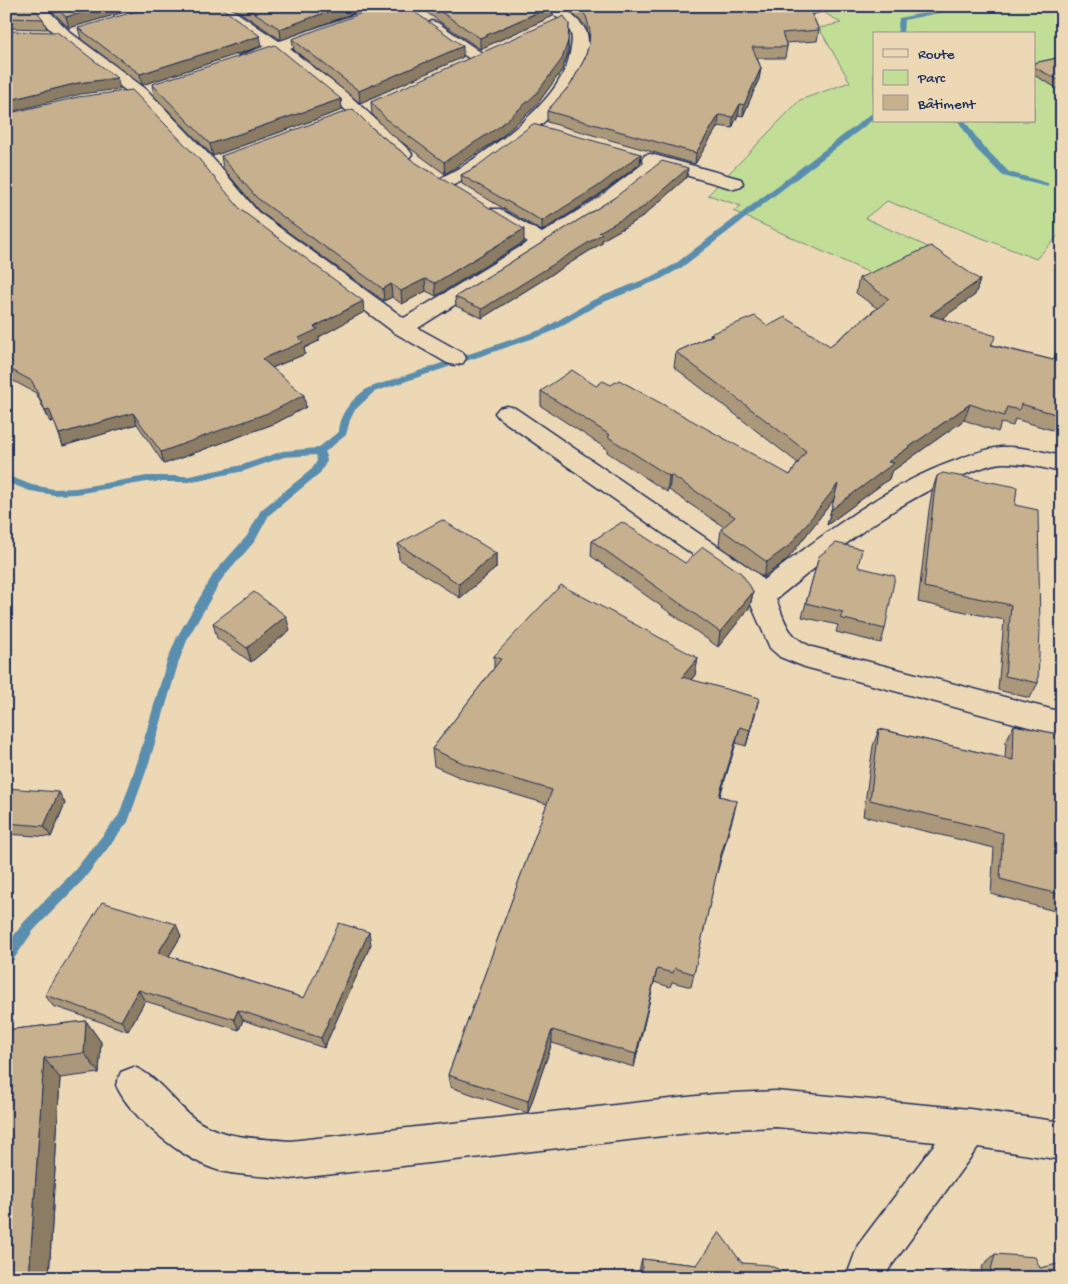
<svg xmlns="http://www.w3.org/2000/svg" width="1068" height="1284" viewBox="0 0 1068 1284" font-family="'Gochi Hand',sans-serif">
<rect width="100%" height="100%" fill="#edd8b6"/>
<filter id="ink" filterUnits="userSpaceOnUse"><feTurbulence type="fractalNoise" baseFrequency=".02" numOctaves="2"/><feDisplacementMap in="SourceGraphic" scale="10" xChannelSelector="R" yChannelSelector="G"/><feConvolveMatrix kernelMatrix="1 2 1 2 8 2 1 2 1" color-interpolation-filters="sRGB"/></filter>
<g filter="url(#ink)">
<!-- green -->
<path fill="#c2de96" stroke="#6e867a" fill-rule="evenodd" d="M814,6H1062V232L1036,259L887,201L865,218L928,247L890,282L733,211L741,206L708,195L800,100L850,82L819,28L841,23ZM874,34H1034V121H874Z"/>
<g fill="none" stroke-linecap="round" stroke-linejoin="round">
<!-- stream -->
<g fill="#5a8eae" fill-rule="evenodd">
<polygon points="959,6 973,6 904,20 903,34 897,34 899,18"/>
<path d="M871,114H874V119L681,268L661,279L599,304L549,333L374,392L355,410L350,420L346,435L325,452L327,461L320,473L269,515L255,541L222,579L188,638L179,661L149,763L128,822L84,879L34,930L11,963L6,964V946L24,922L74,871L119,815L137,763L167,661L177,637L214,573L247,536L261,510L312,469L317,461L316,455L284,457L244,471L189,482H147L76,494L54,495L30,491L6,482V475L32,485L54,489L76,488L147,476H189L242,465L283,451L318,448L338,432C339,413 353,398 368,388L543,329L593,300L655,275L675,264Z"/>
<polygon points="958,121 965,121 982,145 1009,172 1048,183 1048,187 1003,176 976,149"/>
</g>
<!-- minor casing -->
<g stroke="#1b2f5e" stroke-width="3">
<g id="minor">
<polygon points="28,6 44,6 71,33 146,89 215,161 258,212 404,318 528,242 486,217 483,213 486,209 500,209 542,233 598,198 644,163 642,159 645,155 651,154 741,179 743,183 741,187 734,189 661,168 612,206 418,328 463,353 466,358 463,363 455,365 447,363 395,333 244,220 203,169 134,97 59,39"/>
<polygon points="209,6 227,6 279,41 379,6 401,6 399,9 290,49 348,94 409,150 412,154 409,158 397,158 336,101 276,54 245,64 239,62 237,59 239,56 265,46"/>
<path d="M546,6H562C569,13 582,22 586,31C592,45 584,70 576,82C569,94 558,108 548,118C532,135 458,193 437,188L435,184C441,175 454,172 463,166C501,141 562,99 570,53C571,47 573,40 571,34C568,23 552,16 546,6Z"/>
<polygon points="432,21 438,23 485,55 487,58 485,61 473,61 426,29 424,26"/>
<path d="M507,406L515,408L757,573L763,580C824,535 882,487 954,461C969,455 985,449 1001,447C1022,446 1042,452 1062,456V472C1042,468 1022,462 1002,463C989,464 977,470 966,474C894,501 835,552 776,599C786,623 786,635 812,647L1062,712V736L805,667L780,657L770,648L749,600L739,587L499,418L495,413L499,408Z"/>
<path d="M134,1067C158,1077 172,1100 191,1116C218,1139 257,1138 290,1141L715,1094L776,1091L970,1109L1062,1122V1160L978,1147L889,1269L886,1278H846L858,1245L936,1142L776,1127L715,1130L290,1179C268,1176 246,1176 225,1172C189,1165 130,1118 116,1085L121,1072Z"/>
</g>
</g>
<!-- minor -->
<use href="#minor" fill="#edd8b6" fill-rule="evenodd"/>
</g>
<!-- wall -->
<g fill="#ab9779" stroke="#1b2f5e">
<polygon points="6,6 43,19 47,29 6,28"/>
<polygon points="47,6 145,6 69,28"/>
<polygon points="231,6 373,6 281,40"/>
<polygon points="417,6 553,6 553,16 480,49"/>
<polygon points="564,6 832,6 832,10 812,14 819,30 817,41 785,43 787,47 785,58 757,58 761,68 759,79 743,116 738,115 732,128 718,126 695,164 547,122 547,111 571,84 585,58 589,44 590,40 586,26"/>
<polygon points="569,24 568,53 562,70 536,106 499,139 445,174 388,132 372,114 371,102"/>
<polygon points="78,28 262,46 142,85 81,39"/>
<polygon points="292,39 463,57 360,103 294,50"/>
<polygon points="1062,57 1062,91 1034,75 1034,63"/>
<polygon points="152,84 341,99 342,110 213,156 154,96"/>
<polygon points="6,114 241,210 364,312 319,337 319,341 304,348 305,354 272,368 306,407 276,423 164,464 137,424 63,446 54,421 50,422 36,393 6,377"/>
<polygon points="371,127 413,161 524,242 436,296 426,291 402,304 392,297 384,301 259,211 223,168 221,156"/>
<polygon points="641,154 640,164 597,196 542,231 462,184 461,175 476,167"/>
<polygon points="687,177 641,218 602,240 602,243 482,318 456,306 455,297 614,198"/>
<polygon points="859,278 980,280 975,295 942,318 993,345 1053,360 1062,353 1062,433 1015,419 1013,426 1001,423 998,432 964,420 891,472 889,479 827,525 834,499 787,560 763,577 719,545 721,529 724,527 669,490 667,492 607,452 607,449 541,406 541,391 596,386 790,475 798,463 674,367 676,352 710,336 710,334 768,326 830,346 877,308 856,293"/>
<polygon points="937,476 1015,505 1038,683 1030,698 998,690 1004,620 918,602 929,510 932,491"/>
<polygon points="592,541 685,563 753,592 750,607 718,647 591,556"/>
<polygon points="398,544 496,553 496,568 460,598 399,559"/>
<polygon points="819,556 858,567 885,629 881,643 836,632 838,625 802,617"/>
<polygon points="213,623 290,630 251,662 217,638"/>
<polygon points="494,656 698,658 695,675 691,680 759,698 746,746 736,743 720,796 737,801 717,871 691,987 672,982 670,987 654,982 634,1067 552,1043 528,1113 450,1087 448,1075 547,804 466,780 434,766 432,749 494,668"/>
<polygon points="1014,725 1062,735 1062,913 991,894 994,848 863,816 873,746 879,729 1005,758 1006,741"/>
<polygon points="6,788 65,803 51,837 6,834"/>
<polygon points="181,936 169,956 304,998 371,944 324,1048 243,1020 239,1030 145,1001 128,1031 53,1006 45,995"/>
<polygon points="86,1021 101,1042 99,1073 60,1078 49,1278 6,1278 6,1030"/>
<polygon points="995,1254 1040,1268 1062,1278 940,1278 948,1271 981,1273 983,1265"/>
<polygon points="642,1259 697,1265 742,1263 797,1278 639,1278 639,1271"/>
</g>
<!-- shaded-wall -->
<g fill="#8b7b63" stroke="#1b2f5e">
<polygon points="106,6 145,6 69,28 66,17"/>
<polygon points="343,6 373,6 281,40 280,29"/>
<polygon points="553,6 553,16 480,49 480,38"/>
<polygon points="808,6 832,6 832,10 806,16"/>
<polygon points="260,36 262,46 142,85 140,74"/>
<polygon points="568,41 568,53 562,70 536,106 499,139 445,174 444,162"/>
<polygon points="463,46 463,57 360,103 359,91"/>
<polygon points="761,68 759,79 743,116 744,105"/>
<polygon points="117,78 120,89 81,94 6,113 6,101 78,83"/>
<polygon points="341,99 342,110 213,156 210,144"/>
<polygon points="740,104 738,115 732,128 733,117"/>
<polygon points="719,115 718,126 695,164 696,153"/>
<polygon points="641,154 640,164 597,196 542,231 542,221"/>
<polygon points="688,168 687,177 641,218 602,240 602,243 482,318 482,309 599,232"/>
<polygon points="524,229 524,242 436,296 435,283"/>
<polygon points="425,279 426,291 402,304 401,291"/>
<polygon points="980,280 975,295 926,330 930,315"/>
<polygon points="391,284 392,297 384,301 383,289"/>
<polygon points="363,301 364,312 319,337 319,341 304,348 305,354 264,371 262,359 299,338 314,327"/>
<polygon points="304,395 306,407 276,423 164,464 161,452"/>
<polygon points="970,404 964,420 891,472 889,479 827,525 831,510 888,462"/>
<polygon points="49,409 54,420 50,422 45,410"/>
<polygon points="133,413 137,424 63,446 59,434"/>
<polygon points="671,475 669,490 667,492 669,476"/>
<polygon points="838,484 834,499 787,560 763,577 767,562"/>
<polygon points="496,553 496,568 460,598 459,584"/>
<polygon points="753,592 750,607 718,647 720,632"/>
<polygon points="286,616 290,630 251,662 247,648"/>
<polygon points="698,658 695,675 679,694 682,677"/>
<polygon points="759,698 755,715 746,746 750,730"/>
<polygon points="740,727 736,743 715,812 719,796"/>
<polygon points="6,745 11,754 6,765"/>
<polygon points="59,792 65,803 51,837 44,826"/>
<polygon points="737,801 733,817 717,873 720,858"/>
<polygon points="176,924 181,936 164,964 158,953"/>
<polygon points="369,932 371,944 324,1048 321,1038"/>
<polygon points="657,969 654,982 634,1067 636,1054"/>
<polygon points="138,990 145,1001 128,1031 121,1021"/>
<polygon points="238,1010 243,1020 239,1030 234,1019"/>
<polygon points="86,1021 101,1042 99,1073 84,1053"/>
<polygon points="552,1030 552,1043 528,1113 528,1101"/>
<polygon points="44,1058 60,1078 49,1278 29,1278"/>
</g>
<!-- building -->
<g fill="#c7b08d" stroke="#1b2f5e">
<polygon points="6,6 32,6 43,19 6,18"/>
<polygon points="54,6 106,6 66,17"/>
<polygon points="154,6 219,6 260,36 140,74 78,28"/>
<polygon points="244,6 343,6 280,29"/>
<polygon points="381,6 406,6 463,46 359,91 292,39"/>
<polygon points="432,6 552,6 480,38"/>
<polygon points="576,6 808,6 819,30 782,33 787,47 752,47 761,68 744,105 740,104 733,117 719,115 696,153 547,111 571,84 585,58 589,44 590,31 586,16"/>
<polygon points="564,16 569,24 568,41 562,59 536,94 499,127 444,162 387,120 371,102"/>
<polygon points="6,31 57,32 117,78 78,83 6,101"/>
<polygon points="275,45 341,99 210,144 152,84"/>
<polygon points="1062,57 1062,82 1034,67 1034,63"/>
<polygon points="132,90 199,159 241,210 363,301 314,327 318,329 299,338 303,342 262,359 304,395 273,411 161,452 133,413 59,434 49,409 45,410 32,381 6,367 6,114 78,97"/>
<polygon points="353,109 371,127 413,161 524,229 435,283 425,279 401,291 391,284 383,289 257,198 221,156"/>
<polygon points="533,124 641,154 597,187 542,221 461,175 476,167"/>
<polygon points="662,161 688,168 642,208 599,232 602,234 482,309 455,297 614,198"/>
<polygon points="931,246 980,280 930,315 996,336 991,345 1053,360 1057,351 1062,353 1062,416 1021,404 1019,410 1007,407 1004,416 970,404 888,462 894,463 831,510 838,484 790,545 767,562 721,529 735,517 671,475 669,476 608,437 610,435 541,391 572,370 596,386 603,381 611,385 619,380 790,475 806,451 676,352 713,335 710,334 755,316 768,326 785,317 830,346 889,299 859,278"/>
<polygon points="943,473 1017,487 1015,505 1038,510 1040,628 1038,683 1005,676 1011,605 924,587 934,495 937,476"/>
<polygon points="442,520 496,553 459,584 398,544"/>
<polygon points="622,522 685,563 703,547 741,573 750,586 753,592 720,632 592,541"/>
<polygon points="836,543 862,549 858,567 895,576 885,629 840,618 843,612 806,603 819,556"/>
<polygon points="561,585 698,658 682,677 759,698 750,730 740,727 719,796 737,801 720,858 694,974 675,968 673,973 657,969 636,1054 552,1030 528,1101 448,1075 552,790 465,764 432,749 501,659 494,656"/>
<polygon points="254,592 286,616 247,648 213,623"/>
<polygon points="1014,725 1062,735 1062,895 1000,879 1003,833 870,800 879,729 1013,760"/>
<polygon points="6,788 59,792 44,826 6,823"/>
<polygon points="102,902 176,924 158,953 304,998 339,923 369,932 321,1038 238,1010 234,1019 138,990 121,1021 45,995"/>
<polygon points="86,1021 84,1053 44,1058 29,1278 6,1278 6,1030"/>
<polygon points="719,1232 742,1263 769,1265 797,1278 642,1278 642,1259 697,1265"/>
<polygon points="995,1254 1035,1257 1040,1268 1062,1263 1062,1278 948,1278 948,1271 990,1274"/>
</g>
</g>
<!-- margin -->
<rect width="1068" height="1284" fill="none" stroke="#edd8b6" stroke-width="25"/>
<rect x="12" y="12" width="1043" height="1259" fill="none" stroke="#1b2f5e" stroke-width="2" filter="url(#ink)"/>
<!-- legend -->
<rect x="873" y="32" width="162" height="90" fill="#edd8b6" stroke="#999493"/>
<rect x="883" y="49" width="25" height="8" fill="#edd8b6" stroke="#999493"/>
<text x="918" y="58" font-size="15" fill="#1b2f5e">Route</text>
<rect x="883" y="70" width="25" height="15" fill="#c2de96" stroke="#999493"/>
<text x="918" y="82" font-size="15" fill="#1b2f5e">Parc</text>
<rect x="883" y="95" width="25" height="15" fill="#c7b08d" stroke="#999493"/>
<text x="918" y="108" font-size="15" fill="#1b2f5e">Bâtiment</text>
</svg>
